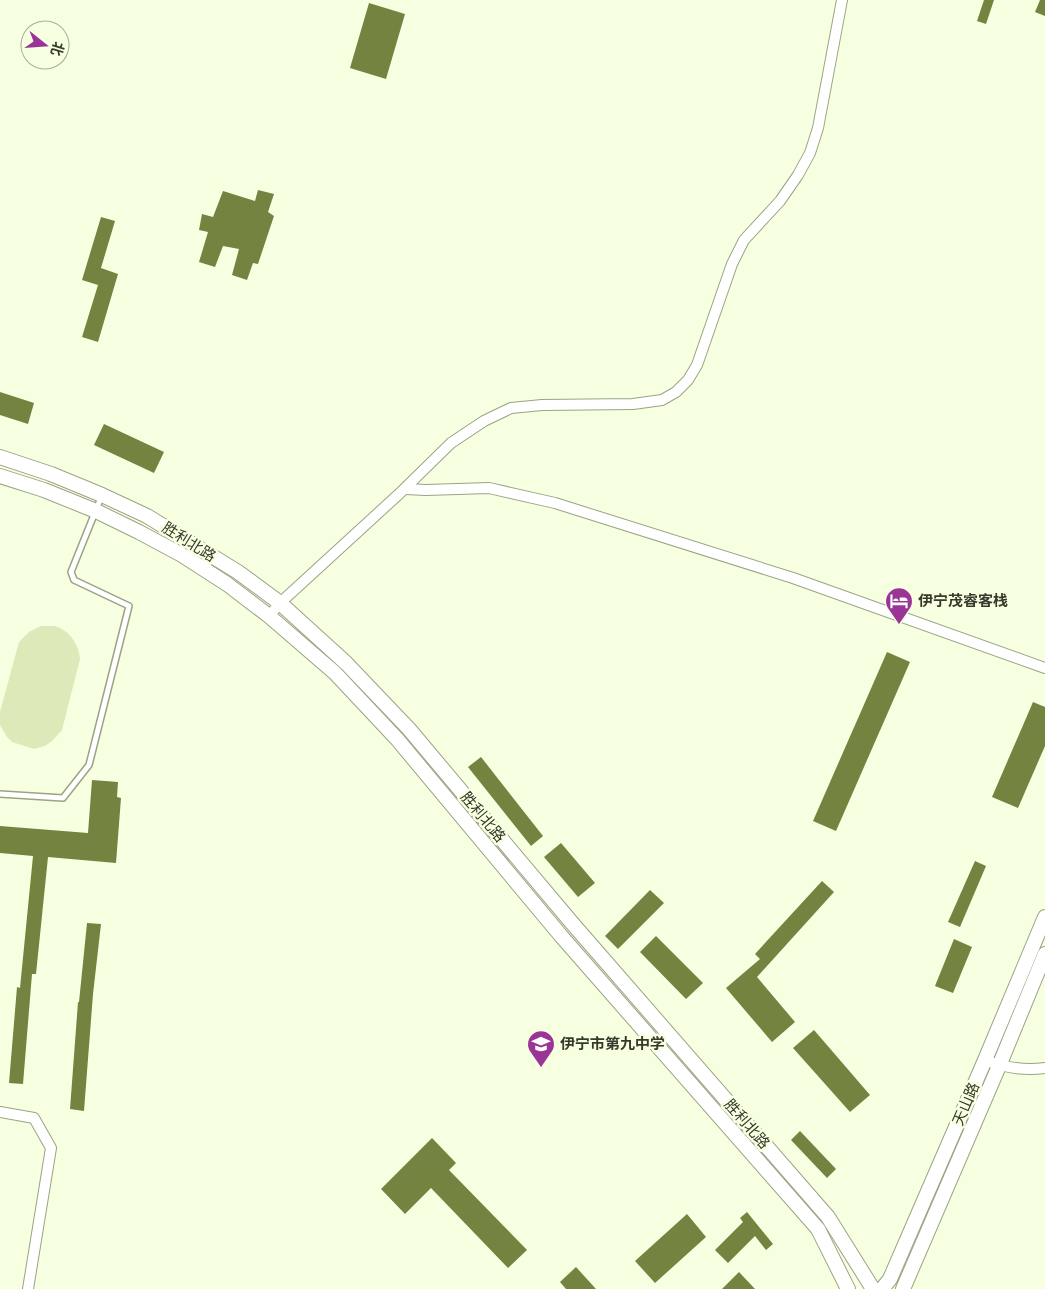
<svg xmlns="http://www.w3.org/2000/svg" width="1045" height="1289" viewBox="0 0 1045 1289" font-family="'Roboto Condensed','Noto Sans SC',sans-serif">
<rect width="100%" height="100%" fill="#f6ffdf"/>
<!-- green -->
<path fill="#dde9b9" d="M41,626C45,626 50,626 54,626C69,629 79,645 80,659L62,730L52,741L45,746L34,749L12,742L7,737L0,725V712L19,642L29,632Z"/>
<!-- building -->
<g fill="#748340">
<polygon points="984,0 994,0 986,24 977,21"/>
<polygon points="1040,0 1045,0 1045,16 1035,12"/>
<polygon points="369,3 405,14 386,79 350,68"/>
<polygon points="258,190 274,194 268,212 274,216 258,264 253,263 247,280 232,275 239,249 223,246 215,267 199,262 208,232 199,230 202,214 213,217 223,191 255,201"/>
<polygon points="101,217 115,221 101,268 118,274 98,342 82,337 98,285 82,280"/>
<polygon points="0,392 34,403 28,424 0,415"/>
<polygon points="104,424 164,452 154,473 94,445"/>
<polygon points="887,652 910,662 836,831 813,821"/>
<polygon points="1033,702 1045,707 1045,746 1018,808 992,797"/>
<polygon points="481,757 543,836 531,846 468,767"/>
<polygon points="92,780 118,782 117,797 121,798 116,863 48,857 36,974 32,974 23,1084 9,1083 17,987 20,988 33,856 0,853 0,826 88,833"/>
<polygon points="561,843 595,883 578,897 544,857"/>
<polygon points="975,861 986,866 960,927 948,922"/>
<polygon points="822,881 834,892 757,977 795,1022 772,1042 726,988 760,959 755,954"/>
<polygon points="650,890 664,903 618,949 605,936"/>
<polygon points="87,923 101,924 93,994 84,1111 70,1109 78,1002 79,1002"/>
<polygon points="656,936 703,983 686,999 640,952"/>
<polygon points="954,939 972,947 953,993 935,986"/>
<polygon points="814,1030 870,1095 850,1112 793,1048"/>
<polygon points="800,1131 836,1169 827,1178 791,1140"/>
<polygon points="432,1138 456,1163 449,1170 527,1250 508,1268 431,1188 405,1214 381,1189"/>
<polygon points="747,1212 773,1244 766,1250 755,1236 728,1263 715,1250 743,1222 740,1218"/>
<polygon points="687,1214 706,1237 655,1283 635,1261"/>
<polygon points="576,1267 596,1289 566,1289 560,1282"/>
<polygon points="739,1272 755,1289 722,1289"/>
</g>
<g fill="none" stroke-linecap="round" stroke-linejoin="round">
<!-- lane casing -->
<g stroke="#9ba385" stroke-width="8">
<polyline id="lane" points="0,794 63,798 89,765 129,606 74,580 71,572 102,495"/>
</g>
<!-- street casing -->
<g stroke="#9ba385" stroke-width="12">
<g id="street">
<polyline points="405,489 426,490 489,488 555,503 793,578 1045,668"/>
<polyline points="269,616 280,603 399,494 451,443 484,421 511,408 542,405 633,404 662,400 676,392 688,380 697,365 732,264 744,240 780,201 798,175 810,153 818,128 842,0"/>
<path d="M985,1060C1005,1068 1023,1071 1045,1068"/>
<polyline points="0,1112 34,1118 51,1148 28,1289"/>
</g>
</g>
<!-- secondary casing -->
<g stroke="#9ba385" stroke-width="16">
<g id="secondary">
<polyline points="0,457 51,474 102,495 147,516 238,572 280,603 346,663 409,729 572,923 828,1217 873,1289"/>
<polyline points="0,476 44,490 96,511 139,532 182,555 227,584 269,616 335,673 397,739 562,937 818,1229 848,1289"/>
<polyline points="882,1289 890,1279 916,1219 985,1060 1045,917"/>
<polyline points="903,1289 999,1066 1045,954"/>
</g>
</g>
<!-- lane -->
<use href="#lane" stroke="#fff" stroke-width="5"/>
<!-- street -->
<use href="#street" stroke="#fff" stroke-width="10"/>
<!-- secondary -->
<use href="#secondary" stroke="#fff" stroke-width="14"/>
</g>
<!-- icons -->
<defs>
<g id="hotel-pin" transform="scale(1.4375)"><path d="M0 17L-7.5 6A9.5 9.5 0 1 1 7.5 6Z" fill="#9b3497" stroke="#f6ffdf"/><path d="M-6-4.5h1.5V1H6V5H4.5V3h-9V5H-6ZM-4 0a1.8 1.8 0 1 1 3.6 0ZM.5 0V-2.5h3Q6-2.5 6 0Z" fill="#fff"/></g>
<g id="school-pin" transform="scale(1.4375)"><path d="M0 17L-7.5 6A9.5 9.5 0 1 1 7.5 6Z" fill="#9b3497" stroke="#f6ffdf"/><path d="M0-5L7-2L0 1L-7-2ZM-4 1L0 2.5L4 1V4Q0 6-4 4Z" fill="#fff"/></g>
</defs>
<g fill-rule="evenodd">
<use href="#hotel-pin" x="899" y="601"/>
<use href="#school-pin" x="541" y="1044"/>
</g>
<g text-anchor="middle" stroke-width="5" stroke-linejoin="round" paint-order="stroke">
<!-- street labels -->
<g font-size="15" fill="#36392c" stroke="#f6ffdf">
<text transform="translate(189 542) rotate(32)" y="5">胜利北路</text>
<text transform="translate(483 817) rotate(50)" y="5">胜利北路</text>
<text transform="translate(966 1104) rotate(-67)" y="5">天山路</text>
<text transform="translate(747 1124) rotate(49)" y="5">胜利北路</text>
</g>
<!-- poi labels -->
<g font-size="15" font-weight="bold" fill="#36392c" stroke="#f6ffdf" text-anchor="start">
<text x="918" y="606">伊宁茂睿客栈</text>
<text x="560" y="1049">伊宁市第九中学</text>
</g>
</g>
<!-- north arrow -->
<g transform="translate(45 45) rotate(107)"><circle r="24" fill="#f6ffdf" stroke="#a9b097"/>
<path d="M0-4L9 19L0 12L-9 19Z" fill="#9b3497"/>
<text y="-8" font-size="14" font-weight="bold" text-anchor="middle" fill="#36392c">北</text>
</g>
</svg>
